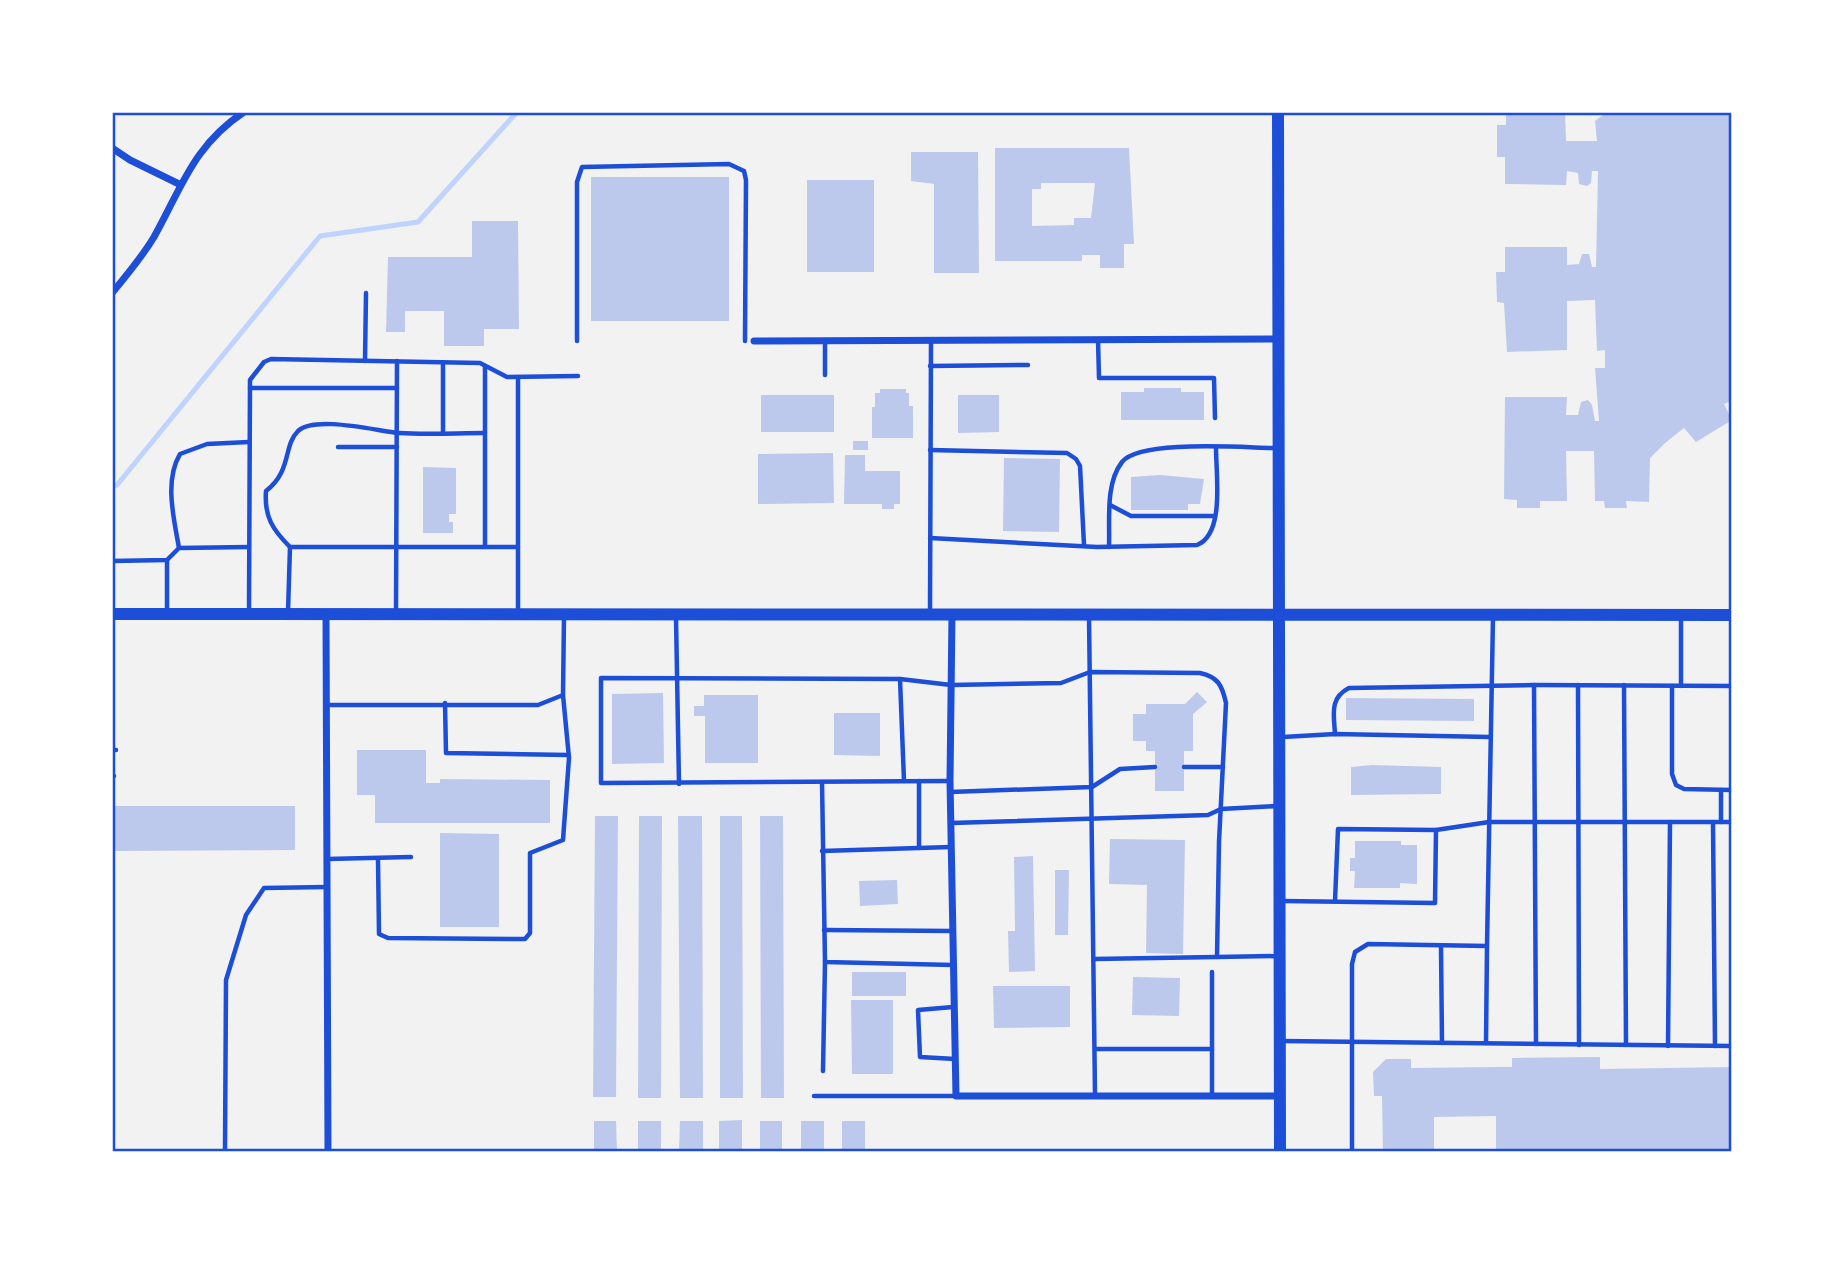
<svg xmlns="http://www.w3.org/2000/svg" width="1844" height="1264" viewBox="0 0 1844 1264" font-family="Manrope,sans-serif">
<rect width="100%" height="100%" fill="#f2f2f2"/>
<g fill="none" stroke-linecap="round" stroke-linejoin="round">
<!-- stream -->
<polyline stroke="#bfd3fe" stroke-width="5" points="112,486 117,485 320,236 418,222 517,112"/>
</g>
<!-- building -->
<g fill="#bdc9ec" fill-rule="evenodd">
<polygon points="1506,112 1565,112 1566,141 1597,141 1595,121 1607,112 1732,112 1732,401 1724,404 1732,420 1696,442 1684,428 1665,443 1650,458 1649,502 1626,501 1627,508 1605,508 1604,501 1595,501 1594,451 1566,451 1567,501 1540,501 1540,508 1517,508 1517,500 1504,499 1505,397 1567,397 1566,415 1578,415 1581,402 1588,400 1592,405 1595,421 1599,421 1595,368 1605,368 1605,350 1597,351 1595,300 1567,301 1567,350 1507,352 1504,303 1497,302 1496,272 1505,272 1505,247 1567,247 1567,265 1579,264 1582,254 1589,254 1592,267 1596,267 1598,171 1592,171 1591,183 1587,186 1579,184 1578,173 1567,171 1566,185 1505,184 1505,157 1497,157 1497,125 1506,125"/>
<path d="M995,148H1129L1134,244H1124V268H1100V255H1082V261H995ZM1041,183H1095L1091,218H1074V225L1032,226V189H1041Z"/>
<polygon points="911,152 978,152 979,273 934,273 934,184 911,181"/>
<rect x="591" y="177" width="138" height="144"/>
<rect x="807" y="180" width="67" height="92"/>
<polygon points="472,221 518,221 519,329 484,329 484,346 444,346 444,311 405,311 405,332 386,332 388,257 472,257"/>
<polygon points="1144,388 1181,388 1181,392 1204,392 1204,420 1121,420 1121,392 1144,392"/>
<polygon points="880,389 906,389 906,393 909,393 909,406 913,406 913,438 872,438 872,407 875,407 875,393 880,393"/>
<rect x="761" y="395" width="73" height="37"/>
<polygon points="958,395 999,395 999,432 958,433"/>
<rect x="853" y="441" width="15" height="9"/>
<polygon points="833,453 834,503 758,504 758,454"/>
<polygon points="845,455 865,455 865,471 900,471 900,504 894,504 894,509 882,509 882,504 844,504"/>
<polygon points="1004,458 1060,459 1059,532 1003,531"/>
<polygon points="423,467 456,468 456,514 449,514 449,522 453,522 453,533 423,533"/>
<polygon points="1160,475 1204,479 1200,504 1188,504 1188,510 1131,510 1131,477"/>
<polygon points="1197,692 1207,702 1193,714 1193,751 1184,751 1184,791 1155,791 1155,751 1146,751 1146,741 1133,741 1133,714 1146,714 1146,704 1185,704"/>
<polygon points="663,693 664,763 612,764 612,694"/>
<polygon points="704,695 758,695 758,763 705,763 705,716 694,716 694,706 704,706"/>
<polygon points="1346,698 1474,699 1474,721 1346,720"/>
<polygon points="834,713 880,713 880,756 834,755"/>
<polygon points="357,750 426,750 426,783 440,783 440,779 550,780 550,823 375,823 375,795 357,795"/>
<polygon points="1372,765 1441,767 1441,794 1351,795 1351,767"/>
<polygon points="112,806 295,806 295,850 112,851"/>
<polygon points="595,816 618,816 616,1097 593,1097"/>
<polygon points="639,816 662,816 661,1098 638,1098"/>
<polygon points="678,816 702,816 703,1098 680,1098"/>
<polygon points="720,816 742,816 743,1098 720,1098"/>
<polygon points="760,816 783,816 784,1098 761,1098"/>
<polygon points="440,833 499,834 499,927 440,927"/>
<polygon points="1110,839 1185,840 1183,954 1146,953 1147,885 1109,884"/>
<polygon points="1355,841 1401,841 1401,845 1417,845 1417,884 1400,883 1400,888 1354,888 1355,871 1350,871 1350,858 1355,858"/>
<polygon points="1033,856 1035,971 1009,972 1008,931 1015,931 1014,857"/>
<polygon points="1055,870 1069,870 1068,935 1055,935"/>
<polygon points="897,880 898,904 860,906 859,881"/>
<rect x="852" y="972" width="54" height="24"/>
<polygon points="1133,977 1180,978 1179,1016 1132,1015"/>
<polygon points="993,986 1070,986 1070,1027 994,1028"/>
<polygon points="851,1000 893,1000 893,1074 852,1074"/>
<polygon points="1600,1057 1600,1069 1732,1067 1732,1152 1496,1152 1496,1116 1434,1117 1434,1152 1383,1152 1382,1096 1374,1096 1373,1072 1386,1059 1411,1059 1411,1068 1495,1067 1512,1067 1512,1058"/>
<polygon points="742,1120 742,1152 719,1152 719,1121"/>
<polygon points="594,1121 616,1121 617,1152 594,1152"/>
<rect x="638" y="1121" width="23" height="31"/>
<polygon points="680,1121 703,1121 703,1152 679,1152"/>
<rect x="760" y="1121" width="22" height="31"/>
<rect x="801" y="1121" width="23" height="31"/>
<rect x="842" y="1121" width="23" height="31"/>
</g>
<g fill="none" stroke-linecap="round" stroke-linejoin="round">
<!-- service -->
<g stroke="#1d4ed8" stroke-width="4.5">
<polyline points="1098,339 1099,378 1214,378 1215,418"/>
<polyline points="577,341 577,182 582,167 729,164 744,171 746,180 745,341"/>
<polyline points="825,341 825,375"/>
<polyline points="365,361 366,293"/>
<polyline points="443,363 443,433"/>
<polyline points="930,366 1028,365"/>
<polyline points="250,388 397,388"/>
<path d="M485,433C457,433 427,435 399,433C377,431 315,415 298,431C283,446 292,471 266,491C264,517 273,530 290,547H518"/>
<polyline points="338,447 397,447"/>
<polyline points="930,450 1067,453 1076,459 1080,466 1084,545"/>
<polyline points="1110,505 1131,516 1215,516"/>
<path d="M930,538L1097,547L1197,545C1225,534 1216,475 1216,448"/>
<polyline points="485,547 485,366"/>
<path d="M1109,547C1110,520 1105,484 1122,462C1140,439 1247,448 1277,448"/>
<path d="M179,548C174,519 164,481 180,454L207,444L249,442"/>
<polyline points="167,560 167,612"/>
<polyline points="112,561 167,560 179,548 249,547"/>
<polyline points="249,612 250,380 264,362 271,359 480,363 507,377 578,376"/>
<polyline points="288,612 290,547"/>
<polyline points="930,612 931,342"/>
<polyline points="396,613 397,361"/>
<polyline points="518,613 518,377"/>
<polyline points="1089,616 1095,1094"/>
<polyline points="1681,616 1681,686"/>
<polyline points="676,618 679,784"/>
<polyline points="900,679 904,781"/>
<polyline points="1534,685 1536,1044"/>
<polyline points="1578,685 1579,1045"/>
<polyline points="1624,685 1626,1045"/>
<polyline points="1672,686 1672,774 1676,785 1684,789 1732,790"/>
<polyline points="445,703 446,753 568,755"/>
<polyline points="326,705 538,705 563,695 564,616"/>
<path d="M1335,734C1334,715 1329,698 1349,688L1534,685L1732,686"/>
<polyline points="1283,737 1335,734 1490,737"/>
<polyline points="112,750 116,750"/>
<polyline points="1184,767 1223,767"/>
<polyline points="112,776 114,776"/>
<polyline points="919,781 919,848"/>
<path d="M950,781L601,783V678L900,679L951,685L1061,683L1090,672L1200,673C1218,677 1222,685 1226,703L1219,842L1217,957L1278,956"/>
<polyline points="822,782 825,962 953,965"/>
<polyline points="950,792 1092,787 1120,769 1155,767"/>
<polyline points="1713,822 1715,1046"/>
<polyline points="1721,822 1721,790"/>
<polyline points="951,823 1208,815 1221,809 1277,806"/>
<polyline points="822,851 951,847"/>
<polyline points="327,859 411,857"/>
<polyline points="378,859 379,934 388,938 525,939 530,933 530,853 563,840 569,758 563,695"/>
<polyline points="1282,901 1435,903 1436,830"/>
<polyline points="1335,901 1338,829 1436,830 1489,822 1732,822"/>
<polyline points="824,930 953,931"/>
<polyline points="1441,946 1442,1043"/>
<polyline points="1094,959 1217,957"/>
<polyline points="953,1007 918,1010 920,1057 955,1059"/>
<polyline points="1281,1041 1732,1046"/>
<polyline points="1486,1043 1487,946"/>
<polyline points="1668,1046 1670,822"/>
<polyline points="1095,1049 1212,1049 1212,1096"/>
<polyline points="1212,1049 1212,972"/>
<polyline points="823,1071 825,962"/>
<polyline points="814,1096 955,1096"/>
<polyline points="225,1152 226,980 246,915 264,888 327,887"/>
<polyline points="1352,1152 1352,964 1355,952 1368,944 1487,946 1493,617"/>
</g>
<!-- minor -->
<g stroke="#1d4ed8" stroke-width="7">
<polyline points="112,148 130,160 179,184"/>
<path d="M112,293C127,275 142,257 154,237C182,187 193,146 244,112"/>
<polyline points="754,341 1278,339"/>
<polyline points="326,614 328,1152"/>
<polyline points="952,614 950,781 956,1096 1280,1096"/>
</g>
<!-- secondary -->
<g stroke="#1d4ed8" stroke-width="12">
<polyline points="1278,112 1280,1152"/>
<polyline points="112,614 1732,615"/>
</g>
</g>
<!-- border -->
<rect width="1844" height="1264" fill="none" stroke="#ffffff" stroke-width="228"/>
<rect x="114" y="114" width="1616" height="1036" fill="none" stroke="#1d4ed8" stroke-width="2.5"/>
</svg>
